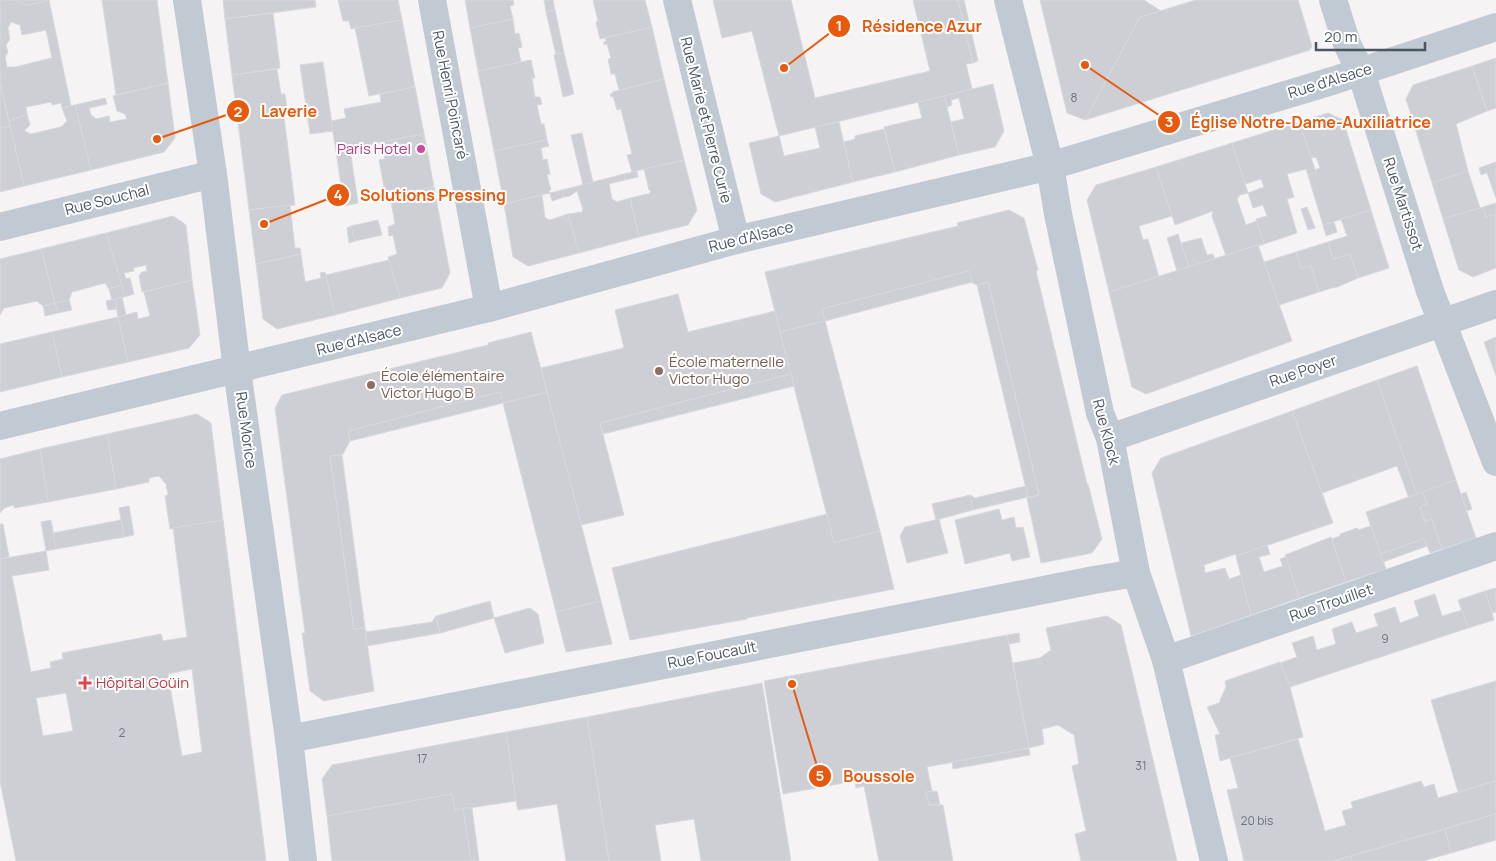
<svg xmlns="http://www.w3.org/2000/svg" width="1496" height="861" viewBox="0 0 1496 861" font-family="Manrope,sans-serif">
<rect width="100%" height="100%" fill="#f5f3f3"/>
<!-- building -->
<g fill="#cdcfd5" stroke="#d7d9de" fill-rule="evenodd">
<path d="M0,0H13L28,5L49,0L71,106L62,108L61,103L52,105L51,102L26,107L27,114L9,121L0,83ZM11,22L20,25L22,35L46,30L52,58L15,67H7L5,57L8,52L6,45L10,39L8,28Z"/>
<polygon points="13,0 50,0 28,5"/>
<polygon points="102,0 157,0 168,83 116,95"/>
<polygon points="223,0 315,0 316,7 225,19"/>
<polygon points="338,0 398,0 402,20 351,29 349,21 343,21"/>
<polygon points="465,0 513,0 514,5 510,6 513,19 470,28"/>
<polygon points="544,0 553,0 555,10 546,12"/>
<polygon points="593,0 645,0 652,27 600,39 596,22 598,21"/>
<polygon points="713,0 791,0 815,98 930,71 913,0 958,0 973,63 966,64 972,89 779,136 752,31 722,38"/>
<polygon points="958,0 964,0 978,61 973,63"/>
<polygon points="1040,0 1144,0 1161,11 1140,17 1085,120 1067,113"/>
<polygon points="1196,0 1298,0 1312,46 1310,50 1085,120 1140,17"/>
<polygon points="555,10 564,53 556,55 546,12"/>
<polygon points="273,13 280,68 232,75 225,19"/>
<polygon points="513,19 515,34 519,33 522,47 518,48 521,62 478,71 470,28"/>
<polygon points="402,20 415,87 369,96 355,28"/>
<polygon points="652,27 664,79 619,90 615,74 611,74 608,59 611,58 607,44 604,45 604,42 606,41 605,38"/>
<polygon points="564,53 574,94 563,97 554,55"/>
<polygon points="1496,58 1496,108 1487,111 1472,66"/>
<polygon points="531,60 535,78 532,78 535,97 540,97 542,104 537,105 541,124 544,124 547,140 494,151 478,71"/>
<polygon points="323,62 333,131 310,134 300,65"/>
<polygon points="1472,66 1487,111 1456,124 1468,171 1432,183 1406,99 1413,85"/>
<polygon points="277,69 281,94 285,94 287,108 283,109 295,205 249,210 232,75"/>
<polygon points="664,79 684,160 632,172 627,155 632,154 621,109 617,110 613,96 611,97 610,94 613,93 612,92"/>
<polygon points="0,83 10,126 0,128"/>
<polygon points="168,83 175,138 164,152 91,170 75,105 105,98 107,104 89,108 91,115 96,119 109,116 110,122 127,119 125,114 117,111 113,96"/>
<polygon points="993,84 1004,131 995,147 959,155 951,122 964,119 959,98 951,100 952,105 947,107 944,96"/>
<polygon points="415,87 424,134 336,151 331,121 346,118 344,109 381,102 380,94"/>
<polygon points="944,96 959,155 895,172 884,127 922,118 918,102"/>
<polygon points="75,105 91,170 24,186 9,121 27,114 30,125 24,131 31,134 61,127 67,121 62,108"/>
<polygon points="1328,113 1343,120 1371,210 1323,225 1308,175 1316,172 1315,170 1320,168 1316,157 1311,158 1299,122"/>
<polygon points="839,122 853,182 775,202 761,194 749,143 779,136 784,156 820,148 815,127"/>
<polygon points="1299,122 1316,172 1308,175 1306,169 1287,174 1294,197 1287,199 1297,233 1264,244 1256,219 1267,216 1263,205 1253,208 1248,193 1264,187 1261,179 1245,184 1232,143"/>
<polygon points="10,126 24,186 0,192 0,128"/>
<polygon points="884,129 895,172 853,182 844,142 855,139 855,136"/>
<polygon points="582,133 593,183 583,185 571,135"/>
<polygon points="424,134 434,187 386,197 379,160 385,159 382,142"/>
<polygon points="547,140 549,146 541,148 543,160 547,159 550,174 547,175 551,190 549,190 550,193 504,204 494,151"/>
<polygon points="1232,143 1248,193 1240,195 1237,199 1246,225 1257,221 1264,244 1226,256 1212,216 1213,211 1175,225 1156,167"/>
<polygon points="350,149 358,203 344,206 336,151"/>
<polygon points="684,160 697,210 688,225 639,237 630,198 647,194 648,195 651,191 649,190 644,169"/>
<polygon points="1496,162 1496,198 1487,173 1481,175 1479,168"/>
<polygon points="1156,167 1172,216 1139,226 1143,240 1148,239 1159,277 1109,292 1087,200 1096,185"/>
<polygon points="637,171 638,177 625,180 624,174"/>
<polygon points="1468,171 1480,208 1443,219 1432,183"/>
<polygon points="624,174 625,180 609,184 612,199 617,202 630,198 639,237 579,253 568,214 582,212 583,209 577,191 570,196 564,197 562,190"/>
<polygon points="434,187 450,273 442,288 400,298 388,257 397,254 393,235 389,236 388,227 395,224 390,196"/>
<polygon points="562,190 564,197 552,201 550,193"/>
<polygon points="542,195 545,218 550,220 568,214 579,253 528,266 513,257 504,204"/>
<polygon points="1496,203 1496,214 1486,217 1483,207"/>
<polygon points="290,205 295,248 300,248 301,254 256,264 249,210"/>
<polygon points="1307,207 1315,228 1308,230 1301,209"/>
<polygon points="1483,207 1486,217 1496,214 1496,268 1473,277 1459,270 1443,219"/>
<polygon points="1009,210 1024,218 1038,270 1036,271 1087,484 1088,484 1102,539 1092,553 1041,563 1027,498 1039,495 988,282 977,285 972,283 969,271 822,309 825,321 780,332 765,272 958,226 957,223"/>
<polygon points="1371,210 1389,268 1358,278 1350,254 1333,259 1328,242 1347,236 1341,219"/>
<polygon points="173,216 186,225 192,280 142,292 139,276 142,272 147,271 146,265 133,268 134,271 124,273 126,279 130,278 134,294 124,297 106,233"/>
<polygon points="378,220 382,235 355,241 351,226"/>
<polygon points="1334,222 1337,232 1326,236 1323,225"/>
<polygon points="351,226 355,241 349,243 347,228"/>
<polygon points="106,233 122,285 109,289 105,283 72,292 69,300 55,303 41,249"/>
<polygon points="1178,234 1189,267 1177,271 1167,238"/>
<polygon points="1201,238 1207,255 1213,254 1215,259 1189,267 1181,243"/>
<polygon points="1328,242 1333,259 1350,254 1358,278 1335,288 1335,287 1319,292 1311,266 1301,268 1296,252"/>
<polygon points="1258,245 1292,341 1146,394 1132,387 1109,292"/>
<polygon points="41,249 55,303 43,306 37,301 4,308 0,315 0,259"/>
<polygon points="1296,252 1301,268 1311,266 1319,292 1279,305 1264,262"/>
<polygon points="301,254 305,282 321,278 320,273 325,272 335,315 277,329 263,319 256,264"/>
<polygon points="389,260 400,298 335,315 326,275"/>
<polygon points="969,271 972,282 825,321 822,309"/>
<polygon points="192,280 200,335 189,348 128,362 118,317 137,312 138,319 150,316 144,292"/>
<polygon points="988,282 1039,495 1028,497 977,285"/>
<polygon points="122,285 124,297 112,300 109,289"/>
<polygon points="678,294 688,332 775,311 791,374 600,423 624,515 581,525 541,368 624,348 615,310"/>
<polygon points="122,297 126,315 118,317 115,299"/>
<polygon points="115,299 117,309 108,310 106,301"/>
<polygon points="69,300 72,310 58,313 55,303"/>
<polygon points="55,303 58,313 45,316 43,306"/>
<polygon points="118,317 128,362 62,377 52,332"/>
<polygon points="825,321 880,531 834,543 780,332"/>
<polygon points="52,332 62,377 0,392 0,344"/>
<polygon points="531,332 547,392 503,403 500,392 348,431 350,441 343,454 330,456 354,629 365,628 374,691 324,701 310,691 302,633 305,633 275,408 282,395 488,345 488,343"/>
<polygon points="1496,337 1496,376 1484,342"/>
<polygon points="1417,366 1456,480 1417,495 1377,380"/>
<polygon points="791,374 794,386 603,434 600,423"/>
<polygon points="1377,380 1417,495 1409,498 1397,466 1322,493 1292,411"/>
<polygon points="500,392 503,403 350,441 348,431"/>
<polygon points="547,392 601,601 556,612 503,403"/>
<polygon points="1292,411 1333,523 1236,556 1236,554 1204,565 1205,573 1225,568 1229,579 1241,575 1251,615 1191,636 1152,473 1161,458"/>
<polygon points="197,414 211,423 223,520 170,529 165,496 168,495 166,484 159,476 149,478 149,482 116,489 107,434"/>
<polygon points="107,434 116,489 48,502 40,449"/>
<polygon points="40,449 48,502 14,508 14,505 4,508 0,513 0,459"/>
<polygon points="342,455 365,628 354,629 330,456"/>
<polygon points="1456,480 1476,538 1442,549 1432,519 1425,522 1420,507 1427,504 1423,492"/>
<polygon points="1026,486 1028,497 973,510 970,495 975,498"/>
<polygon points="1423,492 1427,504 1420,507 1425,522 1432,519 1442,549 1430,553 1424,539 1380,554 1366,512"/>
<polygon points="1466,492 1472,509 1467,511 1461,494"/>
<polygon points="970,495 973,510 936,520 932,504"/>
<polygon points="129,506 134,535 124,537 119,508"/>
<polygon points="999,509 1002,520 1014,517 1016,528 1023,527 1030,557 1012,561 1010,553 965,564 955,520"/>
<polygon points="827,514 834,543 880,531 894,589 747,618 747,619 630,640 612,568"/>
<polygon points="939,519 948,553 907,563 900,536 905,527"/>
<polygon points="51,520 56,549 46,551 41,522"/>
<polygon points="121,520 124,537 56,549 53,533"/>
<path d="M223,520L266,861H16L0,781V559L46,551L49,570L12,576L31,672L51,668L50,662L63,659L62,653L161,634L163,641L187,637L173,528ZM192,669L202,752L182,756L168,674ZM66,693L73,731L43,736L36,698Z"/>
<polygon points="0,524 3,524 9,557 0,559"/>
<polygon points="1371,526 1386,569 1346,582 1332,539 1340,536 1340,534 1357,528 1358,530"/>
<polygon points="1331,537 1346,582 1299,598 1285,555"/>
<polygon points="1424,539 1427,546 1383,562 1380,554"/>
<polygon points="1267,545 1270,554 1259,557 1264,572 1283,566 1280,559 1286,557 1299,598 1251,615 1236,556"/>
<polygon points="1496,588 1496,612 1492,613 1485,591"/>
<polygon points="1485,591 1494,620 1468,628 1458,600"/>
<polygon points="1435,594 1442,616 1462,610 1468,628 1290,687 1280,663 1297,657 1292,643 1313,636 1317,650 1336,644 1332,629 1352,622 1356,633 1378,626 1374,614 1395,607 1400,623 1419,616 1414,601"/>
<polygon points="490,601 494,618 440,633 436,616"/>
<polygon points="601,601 612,644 566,652 556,612"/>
<polygon points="530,608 538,614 544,643 505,653 494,618"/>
<polygon points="436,616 440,633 367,646 366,632 432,622"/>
<polygon points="1107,616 1121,625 1177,861 1081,861 1075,834 1086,831 1072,766 1079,764 1074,735 1058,725 1042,729 1044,744 1029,748 1013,663 1040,658 1051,650 1046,628"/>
<polygon points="1019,633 1020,642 1009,644 1007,635"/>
<polygon points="1007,635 1029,748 927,767 932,791 926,792 929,805 943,805 953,861 879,861 864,786 856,788 855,781 783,794 764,681"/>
<polygon points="1280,662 1290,687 1303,737 1220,761 1215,735 1220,734 1207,707 1219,703 1226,687 1225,681"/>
<polygon points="1496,681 1496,781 1458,792 1431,700"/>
<polygon points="762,683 791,861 701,861 694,819 655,825 661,861 609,861 587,717"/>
<polygon points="587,717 609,861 566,861 557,804 518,810 516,801 506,732"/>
<polygon points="506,732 516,801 455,810 452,794 327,816 322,779 332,765"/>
<polygon points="1298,739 1325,831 1346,825 1342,811 1353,808 1351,802 1421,781 1424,787 1434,784 1438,798 1496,781 1496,814 1333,861 1244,861 1227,790 1238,788 1230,758"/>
<polygon points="1029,748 1030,755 953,769 952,762"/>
<polygon points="937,791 940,805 929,805 926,792"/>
<polygon points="452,794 455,810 463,808 471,861 332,861 327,816"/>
<polygon points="463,808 472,808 479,861 471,861"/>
<polygon points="1496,814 1496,840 1451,853 1445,829"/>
<polygon points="1445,829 1451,853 1423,861 1352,861 1351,856"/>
<polygon points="1351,856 1352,861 1333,861"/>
</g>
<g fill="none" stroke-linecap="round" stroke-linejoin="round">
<!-- street -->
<g stroke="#c1cad2" stroke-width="28">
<polyline points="187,0 213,174 237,370 289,739 303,861"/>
<polyline points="432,0 489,308"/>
<polyline points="677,0 736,240"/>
<polyline points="1008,0 1050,166 1058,214 1100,413 1110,438 1136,573 1166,660 1214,861"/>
<polyline points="1333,0 1347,44 1361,72 1430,291 1496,462"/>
<polyline points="0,227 213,174"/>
<polyline points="0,426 489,308 736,240 1050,166 1332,81 1496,27"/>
<polyline points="1110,438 1496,304"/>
<polyline points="1166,660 1496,546"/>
<polyline points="289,739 1094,580 1136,573"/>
</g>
</g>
<!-- markers -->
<circle fill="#d1479c" stroke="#fff" stroke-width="2" cx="421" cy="149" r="5"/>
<g fill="#8d6e63" stroke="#fff" stroke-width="2">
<circle cx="659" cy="371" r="5"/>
<circle cx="371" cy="385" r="5"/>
</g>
<path fill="#e0444e" stroke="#fff" stroke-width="2" d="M82.5 675.5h5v5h5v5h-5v5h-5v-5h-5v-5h5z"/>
<g text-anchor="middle" stroke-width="4" stroke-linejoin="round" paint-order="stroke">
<!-- number labels -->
<g font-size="12" fill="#6b747e">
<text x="1074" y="102">8</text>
<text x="1385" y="643">9</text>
<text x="122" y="737">2</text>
<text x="422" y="763">17</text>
<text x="1141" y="770">31</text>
<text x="1257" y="825">20 bis</text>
</g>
<!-- street labels -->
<g font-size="15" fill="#4a5661" stroke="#fff">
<text transform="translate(1330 81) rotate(-17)" y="5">Rue d'Alsace</text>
<text transform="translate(450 95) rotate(79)" y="5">Rue Henri Poincaré</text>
<text transform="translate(706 120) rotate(76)" y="5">Rue Marie et Pierre Curie</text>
<text transform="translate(107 200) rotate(-14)" y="5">Rue Souchal</text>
<text transform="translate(1403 204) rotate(72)" y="5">Rue Martissot</text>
<text transform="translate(751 237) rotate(-14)" y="5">Rue d'Alsace</text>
<text transform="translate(359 340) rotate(-14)" y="5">Rue d'Alsace</text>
<text transform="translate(1303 371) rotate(-19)" y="5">Rue Poyer</text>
<text transform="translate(246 430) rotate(82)" y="5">Rue Morice</text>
<text transform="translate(1106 432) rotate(75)" y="5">Rue Klock</text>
<text transform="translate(1331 603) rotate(-19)" y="5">Rue Trouillet</text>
<text transform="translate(712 655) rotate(-11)" y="5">Rue Foucault</text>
</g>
<!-- hotel labels -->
<g font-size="15" fill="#b23c85" stroke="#fff" text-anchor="end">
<text x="411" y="154">Paris Hotel</text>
</g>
<!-- education labels -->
<g font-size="15" fill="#785e54" stroke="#fff" text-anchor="start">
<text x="669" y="367">École maternelle<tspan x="669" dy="17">Victor Hugo</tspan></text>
<text x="381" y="381">École élémentaire<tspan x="381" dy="17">Victor Hugo B</tspan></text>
</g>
<!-- health labels -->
<g font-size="15" fill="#be3a42" stroke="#fff" text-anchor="start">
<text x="96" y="688">Hôpital Goüin</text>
</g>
</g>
<!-- callouts -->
<path fill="none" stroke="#e8590c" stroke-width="2" d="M784 68L839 26M157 139L238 111M1085 65L1169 122M264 224L338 195M792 684L820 776"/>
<g fill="#e8590c" stroke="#fff" stroke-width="2">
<circle cx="784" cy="68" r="5"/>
<circle cx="157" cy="139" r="5"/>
<circle cx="1085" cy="65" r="5"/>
<circle cx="264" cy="224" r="5"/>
<circle cx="792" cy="684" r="5"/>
<circle cx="839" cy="26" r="12"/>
<circle cx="238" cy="111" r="12"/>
<circle cx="1169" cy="122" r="12"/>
<circle cx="338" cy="195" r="12"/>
<circle cx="820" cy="776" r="12"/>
</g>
<g font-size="15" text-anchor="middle" font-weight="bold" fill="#fff">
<text x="839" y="31">1</text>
<text x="238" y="117">2</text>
<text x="1169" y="127">3</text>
<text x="338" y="200">4</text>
<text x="820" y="781">5</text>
</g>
<g font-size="16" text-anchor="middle" font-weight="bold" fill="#e8590c" stroke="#fff" stroke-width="4" stroke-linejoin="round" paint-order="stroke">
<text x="922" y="32">Résidence Azur</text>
<text x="289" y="117">Laverie</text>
<text x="1311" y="128">Église Notre-Dame-Auxiliatrice</text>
<text x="433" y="201">Solutions Pressing</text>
<text x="879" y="782">Boussole</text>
</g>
<!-- scale -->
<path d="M1316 42v8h109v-8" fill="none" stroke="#4a5661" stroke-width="2.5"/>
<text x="1324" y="42" font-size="15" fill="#4a5661" stroke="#ffffff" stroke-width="4" paint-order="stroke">20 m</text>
</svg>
